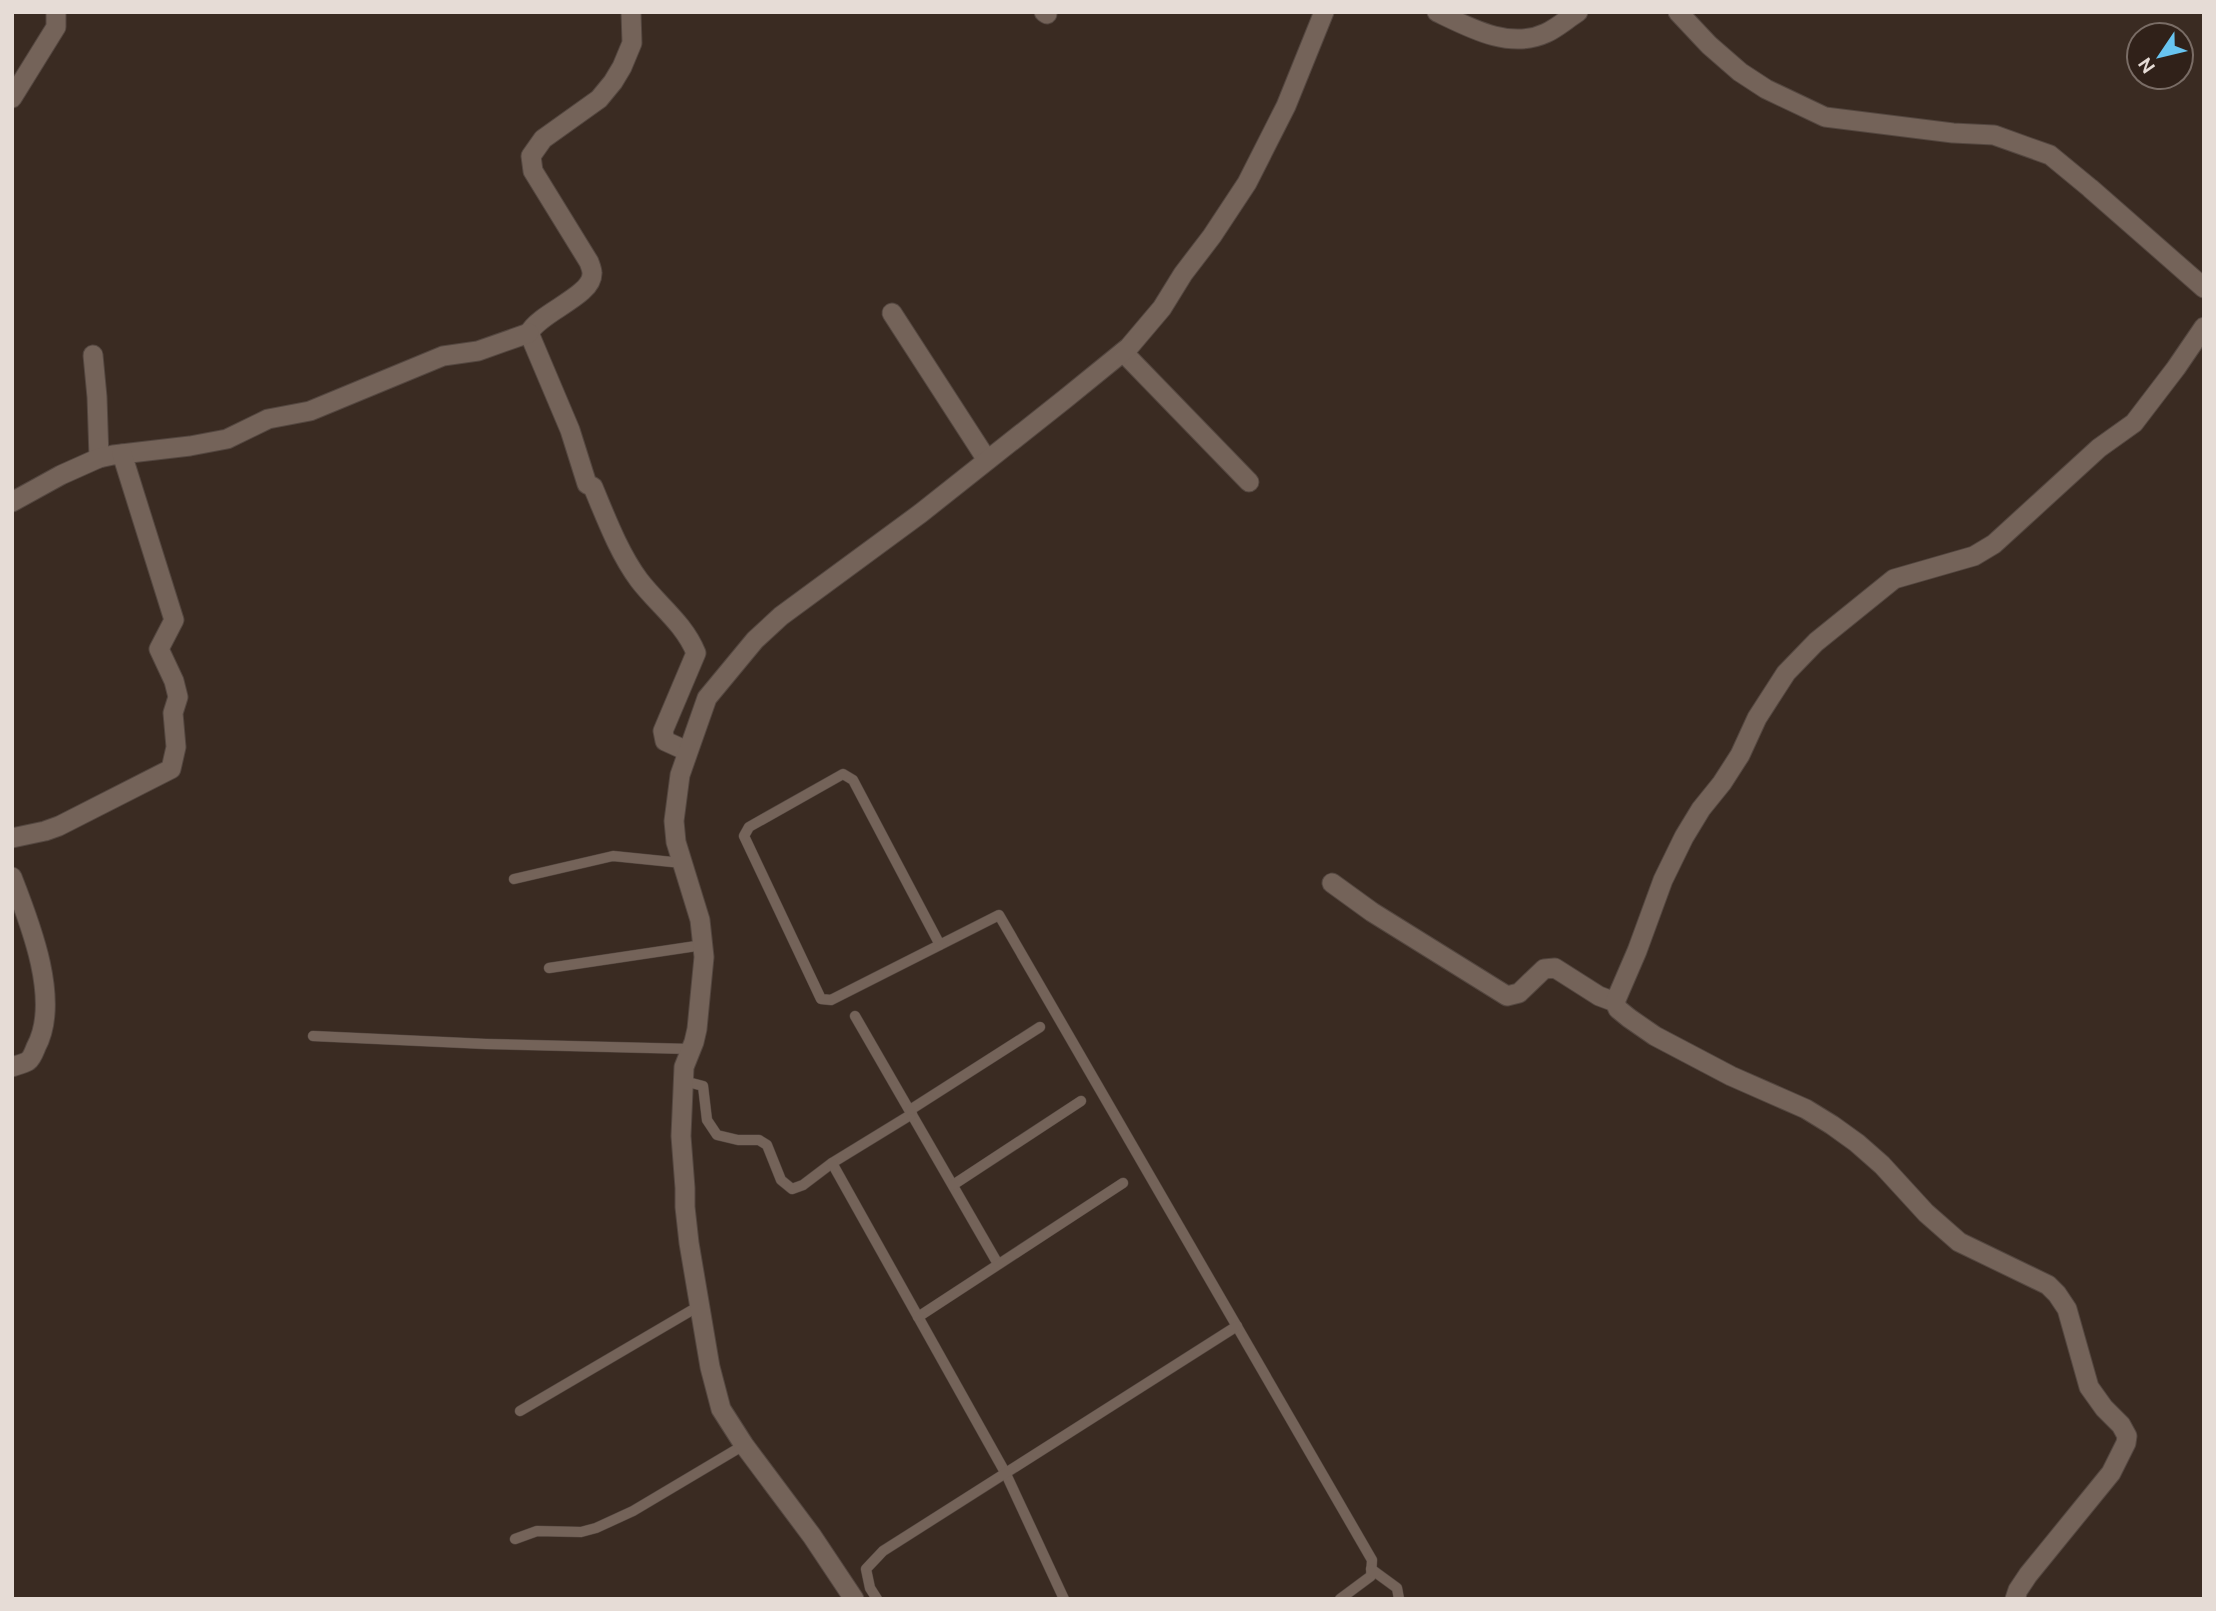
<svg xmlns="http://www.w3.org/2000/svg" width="2216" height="1611" viewBox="0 0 2216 1611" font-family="Ubuntu,sans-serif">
<rect width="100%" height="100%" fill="#3a2b22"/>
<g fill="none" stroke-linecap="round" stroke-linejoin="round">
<!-- service casing -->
<g stroke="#544740" stroke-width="11">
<g id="service">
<polyline points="514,879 613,856 682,863"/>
<polyline points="940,945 853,780 843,774 749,827 744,836 821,999 831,1000 999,915 1372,1560 1371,1576 1340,1599"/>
<polyline points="549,968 703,945"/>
<polyline points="855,1016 998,1264"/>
<polyline points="313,1036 486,1044 691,1049"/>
<polyline points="684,1081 703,1086 707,1120 717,1135 738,1140 759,1140 767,1145 781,1180 792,1189 803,1185 832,1163 912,1114"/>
<polyline points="910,1110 1040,1027"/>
<polyline points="832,1163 1006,1474 1064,1599"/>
<polyline points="953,1185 1081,1101"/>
<polyline points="918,1317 1123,1183"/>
<polyline points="520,1411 699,1306"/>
<polyline points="515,1539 537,1531 581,1532 596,1528 633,1511 744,1445"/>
<polyline points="1371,1569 1397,1588 1399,1599"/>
<polyline points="877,1599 870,1588 866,1569 883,1551 1237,1326"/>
</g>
</g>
<!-- minor casing -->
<g stroke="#544740" stroke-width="21">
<g id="minor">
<path d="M631,12L632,43L622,67L613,82L599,99L543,139L531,156L533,171L589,262C590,265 592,269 592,273C593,296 540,312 529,333L570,430L587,484L593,487C606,518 619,553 639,580C658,605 684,623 696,653L663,731L665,741L687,751"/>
<polyline points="1044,12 1047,14"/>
<path d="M1437,12C1470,28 1510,50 1546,33C1557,28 1567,19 1578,12"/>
<polyline points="1678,12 1709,45 1740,72 1766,89 1825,117 1953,133 1994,135 2050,155 2090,188 2204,288"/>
<polyline points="12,98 56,27 56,12"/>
<polyline points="892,313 987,460"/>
<polyline points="1123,352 1249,482"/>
<polyline points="93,355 97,397 99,458"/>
<polyline points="12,502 61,475 99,458 113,455 190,446 227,439 268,419 310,411 443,356 478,351 529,333"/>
<polyline points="12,838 45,831 59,826 171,769 176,747 173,713 178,697 174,681 159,649 174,620 122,454"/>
<path d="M12,877C30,923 61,1001 36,1047C34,1052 32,1058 28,1061C23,1064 17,1065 12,1067"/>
<polyline points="1332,883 1372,912 1507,996 1519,993 1544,969 1555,968 1599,996 1615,1002"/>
<polyline points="854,1599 812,1536 744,1445 721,1409 710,1367 689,1243 685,1207 685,1188 681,1136 684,1067 694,1042 697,1029 704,957 700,920 676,842 674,821 680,775 707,698 755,640 781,616 921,513 1065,399 1129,347 1162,308 1183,274 1212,236 1247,183 1286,106 1324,12"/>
<polyline points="2015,1599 2018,1590 2028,1575 2111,1473 2126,1443 2127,1436 2121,1425 2104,1408 2089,1387 2067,1309 2057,1294 2048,1285 1959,1242 1926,1213 1882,1165 1857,1143 1832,1125 1806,1109 1731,1076 1655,1036 1629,1018 1618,1009 1615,1002 1637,951 1663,880 1684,837 1701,809 1722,783 1740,755 1757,718 1786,673 1816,642 1894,579 1974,556 1994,544 2099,448 2134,423 2176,368 2204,327"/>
</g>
</g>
<!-- service -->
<use href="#service" stroke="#746359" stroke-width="10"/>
<!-- minor -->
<use href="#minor" stroke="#746359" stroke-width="19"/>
</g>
<!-- border -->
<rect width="2216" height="1611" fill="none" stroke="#e6dcd6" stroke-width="28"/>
<!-- north arrow -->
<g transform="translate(2160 56) rotate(235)"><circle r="33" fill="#302119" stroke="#796c65" stroke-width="2"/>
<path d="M0-5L12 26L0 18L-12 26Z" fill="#68c4f0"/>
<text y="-10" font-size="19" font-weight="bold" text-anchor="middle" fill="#e6dcd6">N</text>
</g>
</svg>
